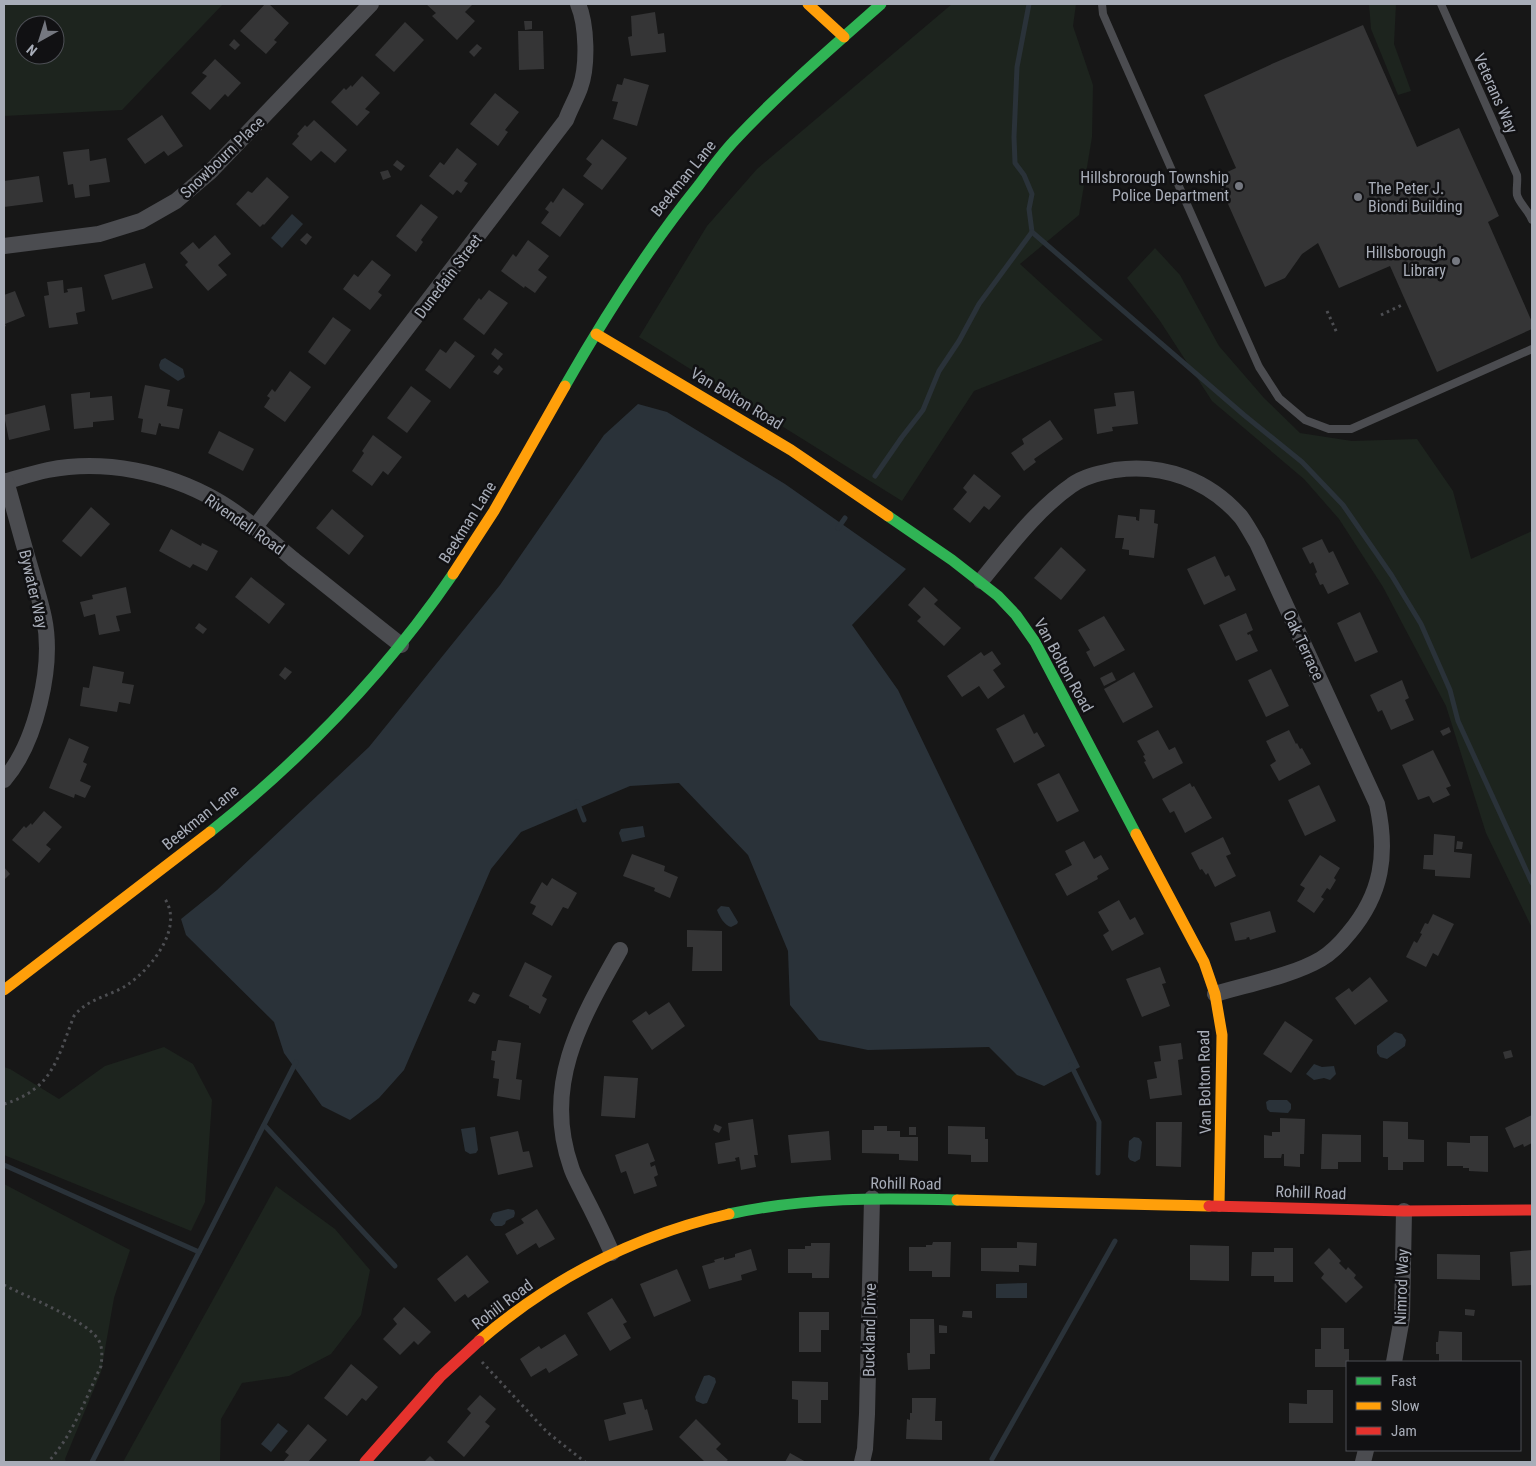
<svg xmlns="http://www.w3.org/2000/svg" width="1536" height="1466" viewBox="0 0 1536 1466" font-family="'Roboto Condensed',sans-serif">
<rect width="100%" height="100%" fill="#171717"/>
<!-- green -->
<g fill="#1d241e" fill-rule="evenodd">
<path d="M4,4H223L122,110L4,116ZM25,25H55V55H25Z"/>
<polygon points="952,4 1076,4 1073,26 1093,85 1092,137 1079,215 1020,264 1103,340 974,391 902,501 639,337 707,226 757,169"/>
<polygon points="1369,4 1396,4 1394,44 1411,91 1398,95 1371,29"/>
<polygon points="1155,248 1180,275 1219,346 1264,398 1300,433 1352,441 1417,439 1453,491 1471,559 1532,531 1532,928 1486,833 1446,706 1383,587 1339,519 1304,479 1212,401 1160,321 1127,278"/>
<polygon points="164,1047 193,1064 212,1100 205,1202 191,1231 4,1155 4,1067 10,1069 59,1099 105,1066"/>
<polygon points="4,1184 130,1250 114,1298 101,1372 65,1459 66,1462 4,1462"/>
<polygon points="276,1186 335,1229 370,1270 361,1315 331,1354 289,1376 242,1383 221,1419 220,1462 123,1462"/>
</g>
<!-- water -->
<g fill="#2a3239">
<polygon points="292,214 303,224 282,248 271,238"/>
<polygon points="165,358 183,369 185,377 178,381 160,369 159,365 161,360"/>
<polygon points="638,404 667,412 785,484 906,569 852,625 898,690 1080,1067 1044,1086 1017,1075 989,1047 868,1050 819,1040 790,1005 788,951 748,855 679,783 630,786 521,832 491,869 404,1070 379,1098 350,1120 322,1106 284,1053 274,1022 186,935 181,919 217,890 369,747 500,585 604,435"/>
<polygon points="643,826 645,837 622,842 619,833 621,829"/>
<path d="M721,906L729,907L738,922L737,924L731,927C725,926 719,916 717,910Z"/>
<polygon points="1395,1032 1402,1034 1406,1040 1405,1046 1387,1059 1380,1057 1377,1053 1377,1046"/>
<polygon points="1314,1064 1322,1067 1334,1066 1336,1074 1330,1080 1324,1078 1314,1080 1306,1074"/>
<polygon points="1269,1100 1287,1100 1291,1104 1291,1109 1288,1113 1270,1112 1267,1109 1266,1102"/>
<polygon points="475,1127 478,1150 476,1153 470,1154 465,1151 461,1129"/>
<polygon points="1134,1137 1139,1138 1142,1142 1140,1159 1135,1162 1130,1160 1128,1157 1129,1141"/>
<polygon points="508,1209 514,1210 515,1213 514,1217 506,1221 505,1224 502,1226 495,1226 490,1220 493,1213"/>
<polygon points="1027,1283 1027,1298 996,1298 996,1284"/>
<polygon points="709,1375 715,1378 716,1382 707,1403 703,1404 696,1401 695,1397 704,1376"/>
<polygon points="278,1423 288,1431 271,1452 261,1444"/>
</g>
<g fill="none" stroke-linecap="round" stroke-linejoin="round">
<!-- stream -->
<g stroke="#2a3239" stroke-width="5">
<polyline points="1029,4 1017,67 1014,137 1015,163 1024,175 1032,194 1029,209 1032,232 1244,415 1302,462 1343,505 1392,576 1421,624 1450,690 1458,721 1532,883"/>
<polyline points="875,476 902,437 923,410 939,371 959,341 979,304 1032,232"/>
<polyline points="838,528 845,518"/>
<polyline points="577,802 584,820"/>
<polyline points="1071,1065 1099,1122 1098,1173"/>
<polyline points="264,1125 395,1266"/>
<polyline points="4,1165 199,1252"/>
<polyline points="992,1459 1115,1241"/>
<polyline points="92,1462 296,1062"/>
</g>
</g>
<!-- building -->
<g fill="#353536">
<polygon points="265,4 269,4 289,23 274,40 277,42 266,54 240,31"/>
<polygon points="426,4 473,4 465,12 475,21 457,40 432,16 436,13"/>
<polygon points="655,12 658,34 664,33 666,52 631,56 628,37 632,36 631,16"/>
<polygon points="524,21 532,21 532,29 525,30"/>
<polygon points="405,22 424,40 394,72 375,55"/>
<polygon points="1363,25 1417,147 1459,128 1499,216 1488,222 1532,322 1532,329 1437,372 1390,266 1339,288 1318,243 1302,254 1285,278 1265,287 1216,177 1236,168 1204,95 1274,63"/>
<polygon points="518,31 543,31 544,69 519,70"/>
<polygon points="234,39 240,45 235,50 229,45"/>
<polygon points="477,44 482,48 474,57 469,52"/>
<polygon points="215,59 241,83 228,97 225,94 210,110 191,93 207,76 202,73"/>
<polygon points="362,76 380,93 365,109 370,112 357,126 331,102 344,88 346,90 351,85 352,87"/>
<polygon points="624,78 649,85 637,126 613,119 618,102 612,101 617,84 622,85"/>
<polygon points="495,93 519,112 505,130 508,132 498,146 470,124"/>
<polygon points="162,115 183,146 168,156 164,151 145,164 127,139"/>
<polygon points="314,120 347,150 335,163 321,151 311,161 292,144 299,136 297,134 305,125 307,127"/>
<polygon points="602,139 627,158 602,190 583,176 592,164 586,159"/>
<polygon points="457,148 477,164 464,181 468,183 461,193 457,190 453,195 429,176 440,162 444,165"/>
<polygon points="89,149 90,161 106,158 110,182 89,185 90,196 75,198 73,184 68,185 63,152"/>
<polygon points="397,160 405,166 401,171 393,165"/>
<polygon points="388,170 391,177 383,180 380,172"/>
<polygon points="39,176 43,202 4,207 4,181"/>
<polygon points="267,177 289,197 264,225 263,224 260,227 236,204 248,191 252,193"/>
<polygon points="563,188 584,204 560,237 541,223 549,212 545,209 551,201 553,203"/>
<polygon points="421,204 438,217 421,240 423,242 416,252 396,236"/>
<polygon points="307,233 312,237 306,245 300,240"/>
<polygon points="215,235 231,254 218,265 227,275 208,291 185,265 188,262 180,253 193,242 199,249"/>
<polygon points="528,240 549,256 538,270 547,277 535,293 525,286 524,288 501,271 513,254 516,257"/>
<polygon points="372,260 391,275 378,292 382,295 370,310 343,289 354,274 358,277"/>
<polygon points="145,263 153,288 112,300 104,275"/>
<polygon points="63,280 64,293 68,292 67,289 82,287 85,311 76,313 78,324 49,328 44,296 49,295 47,282"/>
<polygon points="489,290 508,303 484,335 463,319 479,298 481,300"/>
<polygon points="15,291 25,316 5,324 6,326 4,327 4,295"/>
<polygon points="333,317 351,330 325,365 308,352"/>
<polygon points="455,341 475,356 450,389 425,370 440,349 446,353"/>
<polygon points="495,348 503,354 498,360 491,354"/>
<polygon points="499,365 503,369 498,375 493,372"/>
<polygon points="290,371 311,387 285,422 264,407 270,398 267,396 272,389 275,392"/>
<polygon points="145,385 170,390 167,406 183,409 179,429 161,426 161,424 159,423 156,435 141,432 143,419 138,418"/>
<polygon points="411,386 431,401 407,433 387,418"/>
<polygon points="1134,391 1138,424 1112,427 1113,431 1097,434 1094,409 1116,406 1114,393"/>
<polygon points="90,392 90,398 112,396 114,420 93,422 93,427 74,429 71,394"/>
<polygon points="45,405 50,430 9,440 4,415"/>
<polygon points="1050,420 1063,439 1034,459 1036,462 1024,471 1011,453 1024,444 1022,439"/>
<polygon points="219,431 254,449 243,471 208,453"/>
<polygon points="373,435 402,457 388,475 383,471 372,486 352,471 364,453 362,451"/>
<polygon points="974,474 1001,496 989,510 984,506 970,523 953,509 967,492 963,488"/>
<polygon points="91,507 110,524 81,557 62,541"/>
<polygon points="332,509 364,536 349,555 316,528"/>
<polygon points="1140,509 1155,510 1154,523 1158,524 1154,558 1129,555 1129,550 1122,549 1124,538 1115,538 1118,515 1136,517 1136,520 1139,521"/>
<polygon points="171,529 201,546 202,543 218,551 207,571 193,564 190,568 159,551"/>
<polygon points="1322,539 1329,553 1333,551 1349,584 1328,594 1323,584 1320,585 1315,574 1317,572 1313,562 1310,564 1302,548"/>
<polygon points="1061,547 1086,570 1061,600 1034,578"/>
<polygon points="1215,556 1225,577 1229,575 1236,590 1204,605 1187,569"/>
<polygon points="251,577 285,604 269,624 235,597"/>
<polygon points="126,587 131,613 116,616 120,631 99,635 95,614 84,617 80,602 93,599 92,595"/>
<polygon points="924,587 938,600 934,604 961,628 944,646 917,621 921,617 908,605"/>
<polygon points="1360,612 1378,652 1355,662 1337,623"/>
<polygon points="1246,613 1253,630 1247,633 1248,635 1250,634 1258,651 1236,661 1219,625"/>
<polygon points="1104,616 1125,650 1094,667 1086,652 1090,650 1078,630"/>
<polygon points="199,623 207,629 203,634 195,628"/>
<polygon points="992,651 1001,664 993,670 1005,687 988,699 979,686 962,697 947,676 981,652 984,656"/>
<polygon points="93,666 124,672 122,683 134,685 130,704 119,702 117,712 80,706 83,687 89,688"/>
<polygon points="285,667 292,672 285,680 279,675"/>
<polygon points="1271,669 1289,706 1266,717 1248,680"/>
<polygon points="1112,672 1116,680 1104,686 1100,678"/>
<polygon points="1134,672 1153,707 1123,723 1104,689"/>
<polygon points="1402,680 1409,698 1405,700 1414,720 1391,730 1382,710 1378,712 1370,695"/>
<polygon points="1024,714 1034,734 1037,732 1045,746 1014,763 996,729"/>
<polygon points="1449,727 1451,732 1443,736 1440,731"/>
<polygon points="1158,730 1169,750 1175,747 1183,763 1153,779 1144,762 1146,761 1143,756 1145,755 1137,741"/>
<polygon points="1289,730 1296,744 1297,743 1300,749 1302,748 1311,764 1279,781 1270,765 1276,761 1266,741"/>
<polygon points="69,738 89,747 83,762 87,764 80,781 91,786 85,798 75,794 74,798 49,788"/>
<polygon points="1433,750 1451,786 1446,788 1450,795 1433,803 1429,796 1418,800 1402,765"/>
<polygon points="1059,773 1079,811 1057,822 1037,784"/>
<polygon points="1190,783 1192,787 1194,786 1212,818 1185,833 1174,811 1170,813 1162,799"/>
<polygon points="1319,785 1336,821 1305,836 1288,800"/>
<polygon points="44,811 62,827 46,845 51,849 39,863 12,840 24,826 26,828 31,823 32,825"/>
<polygon points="1434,834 1455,836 1454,852 1472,854 1470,878 1435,876 1435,870 1423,869 1424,855 1433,855"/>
<polygon points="1223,837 1231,854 1226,856 1236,876 1215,887 1208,873 1206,875 1202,869 1200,870 1191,853"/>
<polygon points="1084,841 1094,859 1101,855 1109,869 1097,876 1098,879 1067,896 1055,874 1072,865 1065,851"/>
<polygon points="1457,841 1463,842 1462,849 1456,849"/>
<polygon points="632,854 665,866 664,871 678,877 670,898 654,891 655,888 623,876"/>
<polygon points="1320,855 1340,868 1334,878 1336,880 1330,890 1327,888 1321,897 1324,899 1314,913 1297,901 1305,888 1300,885"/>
<polygon points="4,867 10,874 4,880"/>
<polygon points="552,878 577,893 568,909 563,907 552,926 532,914 536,906 530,903 542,882 547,886"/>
<polygon points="1119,900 1130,920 1135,917 1144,934 1112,951 1103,935 1109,931 1098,912"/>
<polygon points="1270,911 1276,932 1250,940 1249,937 1246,938 1247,939 1235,941 1230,923"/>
<polygon points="1433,914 1454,924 1438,956 1433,953 1426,967 1406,957 1414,941 1417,943 1422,934 1420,933 1425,923 1428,924"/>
<polygon points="687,930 722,931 722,971 692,971 693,947 687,947"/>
<polygon points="525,962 552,976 542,996 547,999 540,1014 529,1008 529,1006 509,996"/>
<polygon points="1160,967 1166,983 1162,984 1170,1006 1142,1017 1126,979"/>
<polygon points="1370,977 1388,1001 1355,1025 1335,998 1349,988 1352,992"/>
<polygon points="473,992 480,995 475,1004 468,1001"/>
<polygon points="669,1002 685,1026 652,1050 632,1021 646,1011 649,1015"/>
<polygon points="1285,1021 1313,1040 1291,1073 1263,1054"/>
<polygon points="498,1040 521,1043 516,1079 522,1080 520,1100 497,1096 499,1079 493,1078 495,1061 491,1060 492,1051 496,1051"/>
<polygon points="1181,1043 1183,1059 1178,1060 1182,1095 1150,1099 1147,1080 1157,1078 1154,1062 1161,1061 1159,1046"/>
<polygon points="1511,1050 1513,1057 1505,1059 1503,1052"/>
<polygon points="604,1076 638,1078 635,1118 601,1116"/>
<polygon points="1532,1115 1532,1143 1524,1147 1523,1144 1514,1148 1505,1128"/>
<polygon points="1280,1118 1305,1119 1304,1154 1300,1154 1300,1167 1284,1166 1284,1154 1282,1154 1281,1158 1264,1158 1264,1135 1272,1136 1272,1132 1280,1132"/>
<polygon points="753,1119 758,1155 754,1155 756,1167 741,1170 739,1157 735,1158 736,1161 718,1164 715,1143 730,1140 728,1123"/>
<polygon points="1383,1121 1408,1122 1408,1139 1424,1140 1424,1162 1403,1162 1403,1170 1388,1170 1388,1157 1383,1157"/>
<polygon points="1156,1122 1182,1122 1181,1167 1156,1166"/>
<polygon points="715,1124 722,1127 719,1133 713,1130"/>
<polygon points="874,1126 887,1126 887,1131 900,1131 900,1137 918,1137 918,1161 899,1160 899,1154 862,1153 862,1130 874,1130"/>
<polygon points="948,1126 985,1127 985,1139 988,1139 988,1162 971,1162 971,1155 948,1154"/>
<rect x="909" y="1127" width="7" height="8"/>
<polygon points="518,1131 523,1152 529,1151 533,1167 498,1175 490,1137"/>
<polygon points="829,1131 831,1160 791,1163 788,1135"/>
<polygon points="1322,1134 1361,1135 1361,1162 1338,1162 1338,1169 1321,1169"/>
<polygon points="1470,1136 1488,1136 1488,1172 1469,1171 1469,1168 1463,1168 1463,1166 1447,1166 1447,1142 1470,1143"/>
<polygon points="648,1143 655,1161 650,1163 651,1167 655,1165 658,1175 654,1177 657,1186 634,1194 626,1171 621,1173 615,1155"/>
<polygon points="537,1209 555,1239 539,1248 536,1243 517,1255 505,1234 524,1223 521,1219"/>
<polygon points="933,1242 951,1242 950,1277 932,1277 932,1271 909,1271 909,1247 926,1247 926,1245 932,1245"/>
<polygon points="1017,1242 1037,1243 1036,1266 1019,1265 1019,1272 981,1271 981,1248 1017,1248"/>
<polygon points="811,1243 830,1243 829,1278 812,1278 812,1273 788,1273 788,1249 805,1249 805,1246 811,1246"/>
<polygon points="1190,1245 1229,1246 1229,1281 1190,1280"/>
<polygon points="1274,1248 1293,1248 1293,1282 1274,1282 1274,1276 1251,1276 1252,1252 1274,1252"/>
<polygon points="1329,1248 1341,1261 1339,1263 1346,1270 1348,1267 1356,1275 1354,1278 1363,1287 1346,1303 1321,1278 1324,1274 1314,1263"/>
<polygon points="751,1249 757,1270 741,1275 742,1280 709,1289 702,1266 715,1262 714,1260 724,1257 724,1260 735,1257 735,1254"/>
<polygon points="1532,1250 1532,1285 1512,1286 1510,1252"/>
<polygon points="1437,1254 1480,1255 1480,1280 1437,1279"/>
<polygon points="467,1255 489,1282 468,1298 465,1294 455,1302 437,1279"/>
<polygon points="677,1269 691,1301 654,1317 640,1284"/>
<polygon points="612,1298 627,1322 623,1324 631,1338 610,1351 587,1313"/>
<polygon points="404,1307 431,1332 418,1345 414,1341 400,1355 383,1339 397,1324 393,1319"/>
<polygon points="1465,1309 1475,1310 1474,1316 1465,1315"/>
<polygon points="963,1311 972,1311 972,1318 962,1317"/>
<polygon points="799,1312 829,1312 829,1330 821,1330 821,1352 799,1352"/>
<polygon points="910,1319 934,1319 935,1354 930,1354 930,1369 908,1370 907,1353 910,1353"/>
<polygon points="939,1325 947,1326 947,1333 939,1333"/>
<polygon points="1321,1328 1344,1328 1344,1349 1349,1349 1349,1362 1347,1362 1347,1367 1315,1367 1315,1349 1321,1349"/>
<polygon points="1439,1331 1462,1332 1462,1362 1439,1362 1439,1354 1436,1354 1436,1342 1438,1342"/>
<polygon points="565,1334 578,1355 549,1373 546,1368 531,1377 520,1359 539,1346 541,1349"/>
<polygon points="351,1364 378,1387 366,1401 362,1398 347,1416 324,1398"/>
<polygon points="792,1381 828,1382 828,1400 821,1400 821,1423 798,1423 798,1400 792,1399"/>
<polygon points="1307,1390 1333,1390 1333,1423 1289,1423 1289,1403 1307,1404"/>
<polygon points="480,1395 496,1409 485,1422 490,1426 464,1457 447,1442 471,1413 467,1409"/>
<polygon points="912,1398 936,1398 935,1421 942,1421 942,1440 906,1439 907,1419 910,1420 910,1413 912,1413"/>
<polygon points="642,1399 645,1410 647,1409 653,1430 609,1441 604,1420 626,1414 623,1403"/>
<polygon points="696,1419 721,1444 716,1449 728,1460 725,1462 703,1462 704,1461 679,1437"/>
<polygon points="308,1424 327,1440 308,1462 283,1462 289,1455 285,1452"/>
<polygon points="790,1453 806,1462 785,1462"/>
<polygon points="430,1456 436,1462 424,1462"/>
</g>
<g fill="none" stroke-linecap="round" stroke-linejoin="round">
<!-- path -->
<g stroke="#4d4e52" stroke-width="3" stroke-dasharray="2.5 4" stroke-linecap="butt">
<polyline points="1327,311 1337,333"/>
<polyline points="1381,315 1404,304"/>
<path d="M4,1104C53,1089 57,1059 74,1016C88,998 109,997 127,985C151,969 184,928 165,899"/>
<path d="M4,1285C27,1297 84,1319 98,1339C103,1347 102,1357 101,1366C85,1400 73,1435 48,1462"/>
<polyline points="482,1362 547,1432 585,1462"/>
</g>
<!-- lane -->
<g stroke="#4b4c50" stroke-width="8">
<polyline points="1102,4 1103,14 1120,53 1259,367 1279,398 1305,420 1329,429 1351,429 1532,349"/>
<path d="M1441,4L1517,175C1518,181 1516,189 1517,195C1519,203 1529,211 1532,220"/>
</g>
<!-- street -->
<g stroke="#4b4c50" stroke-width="16">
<polyline points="4,246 99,234 141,221 176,201 210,172 371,4"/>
<path d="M4,482C18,478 33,473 48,470C104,459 167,472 216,500C244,516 269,539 294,560C330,588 365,617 401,645"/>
<path d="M255,527L566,120C570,109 576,99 580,88C588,66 587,25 578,4"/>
<path d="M981,581C1009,547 1036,510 1072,485C1084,476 1101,473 1115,470C1163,463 1209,480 1241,517C1247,525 1252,535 1257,543L1377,804C1388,854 1382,894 1349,933C1341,943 1331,953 1321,959C1292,976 1248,984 1215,994"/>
<path d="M4,780C36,743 54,666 44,618C41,603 36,588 32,573C23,543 15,512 6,481"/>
<path d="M612,1253C603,1233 594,1214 584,1195C580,1186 574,1177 571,1167C542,1085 581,1019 620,950"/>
<polyline points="1394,1362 1402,1318 1404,1211"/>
<polyline points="862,1462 865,1449 867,1414 872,1198"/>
<polyline points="1363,1462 1366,1450"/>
</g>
<!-- fast -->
<g stroke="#30b455" stroke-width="11">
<path d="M565,386C605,316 648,248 699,185C710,170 721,155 734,141C780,92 831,48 881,4"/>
<polyline points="888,516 952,560 998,596 1016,615 1035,642 1136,834"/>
<path d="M210,832C303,758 386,672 453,574"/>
<path d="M729,1214C808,1197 877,1198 957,1200"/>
</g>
<!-- slow -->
<g stroke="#ff9f0a" stroke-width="11">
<polyline points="808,4 844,37"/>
<polyline points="596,334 791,450 888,516"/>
<polyline points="453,574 494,511 565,386"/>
<polyline points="1136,834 1204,962 1215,994 1222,1035 1219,1206"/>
<polyline points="4,990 210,832"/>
<polyline points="957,1200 1209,1206"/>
<path d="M479,1341C551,1279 636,1235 729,1214"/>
</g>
<!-- jam -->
<g stroke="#e5322d" stroke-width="11">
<polyline points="1209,1206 1404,1211 1532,1210"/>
<polyline points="365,1462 440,1377 479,1341"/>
</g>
</g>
<!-- markers -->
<g fill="#757880" stroke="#111113" stroke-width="2">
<circle cx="1239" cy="186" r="5"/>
<circle cx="1358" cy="197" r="5"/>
<circle cx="1456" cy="261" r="5"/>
</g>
<g text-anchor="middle" stroke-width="5" stroke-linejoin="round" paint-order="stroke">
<!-- street labels -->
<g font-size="16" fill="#a8adb8" stroke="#111113">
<text transform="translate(1496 93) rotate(66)" y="6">Veterans Way</text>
<text transform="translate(222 157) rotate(-44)" y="6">Snowbourn Place</text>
<text transform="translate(683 178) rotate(-51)" y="6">Beekman Lane</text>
<text transform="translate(448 276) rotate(-53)" y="6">Dunedain Street</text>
<text transform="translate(737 398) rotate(31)" y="6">Van Bolton Road</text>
<text transform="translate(467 522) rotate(-58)" y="6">Beekman Lane</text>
<text transform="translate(245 524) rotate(35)" y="6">Rivendell Road</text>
<text transform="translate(34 589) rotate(77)" y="6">Bywater Way</text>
<text transform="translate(1304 645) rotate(65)" y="6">Oak Terrace</text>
<text transform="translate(1064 665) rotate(61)" y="6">Van Bolton Road</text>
<text transform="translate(200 817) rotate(-39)" y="6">Beekman Lane</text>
<text transform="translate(1204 1082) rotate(-91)" y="6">Van Bolton Road</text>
<text transform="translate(906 1183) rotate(1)" y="6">Rohill Road</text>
<text transform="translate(1311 1192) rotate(2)" y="6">Rohill Road</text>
<text transform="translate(1401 1287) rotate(-88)" y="6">Nimrod Way</text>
<text transform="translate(502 1304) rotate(-37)" y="6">Rohill Road</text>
<text transform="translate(869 1330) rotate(-89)" y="6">Buckland Drive</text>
</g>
<!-- poi labels -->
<g font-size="16" fill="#a8adb8" stroke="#111113" text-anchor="end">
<text x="1229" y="183">Hillsbrorough Township<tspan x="1229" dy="18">Police Department</tspan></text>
<text x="1368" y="194" text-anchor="start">The Peter J.<tspan x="1368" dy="18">Biondi Building</tspan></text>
<text x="1446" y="258">Hillsborough<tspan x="1446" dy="18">Library</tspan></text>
</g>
</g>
<!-- border -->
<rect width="1536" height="1466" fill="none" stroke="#a8adb8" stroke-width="10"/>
<!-- legend -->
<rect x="1346" y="1361" width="175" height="90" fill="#111113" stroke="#4d4f55"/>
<rect x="1356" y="1377" width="25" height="8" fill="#30b455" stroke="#4d4f55"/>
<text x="1391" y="1386" font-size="15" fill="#a8adb8">Fast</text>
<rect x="1356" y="1402" width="25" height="8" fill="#ff9f0a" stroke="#4d4f55"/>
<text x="1391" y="1411" font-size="15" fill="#a8adb8">Slow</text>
<rect x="1356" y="1427" width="25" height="8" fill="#e5322d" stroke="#4d4f55"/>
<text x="1391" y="1436" font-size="15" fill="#a8adb8">Jam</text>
<!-- north arrow -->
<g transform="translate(40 40) rotate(219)"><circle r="24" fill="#111113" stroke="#4d4f55"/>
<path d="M0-4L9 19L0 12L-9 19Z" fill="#757880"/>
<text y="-8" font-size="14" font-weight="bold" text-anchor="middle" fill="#a8adb8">N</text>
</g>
</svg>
